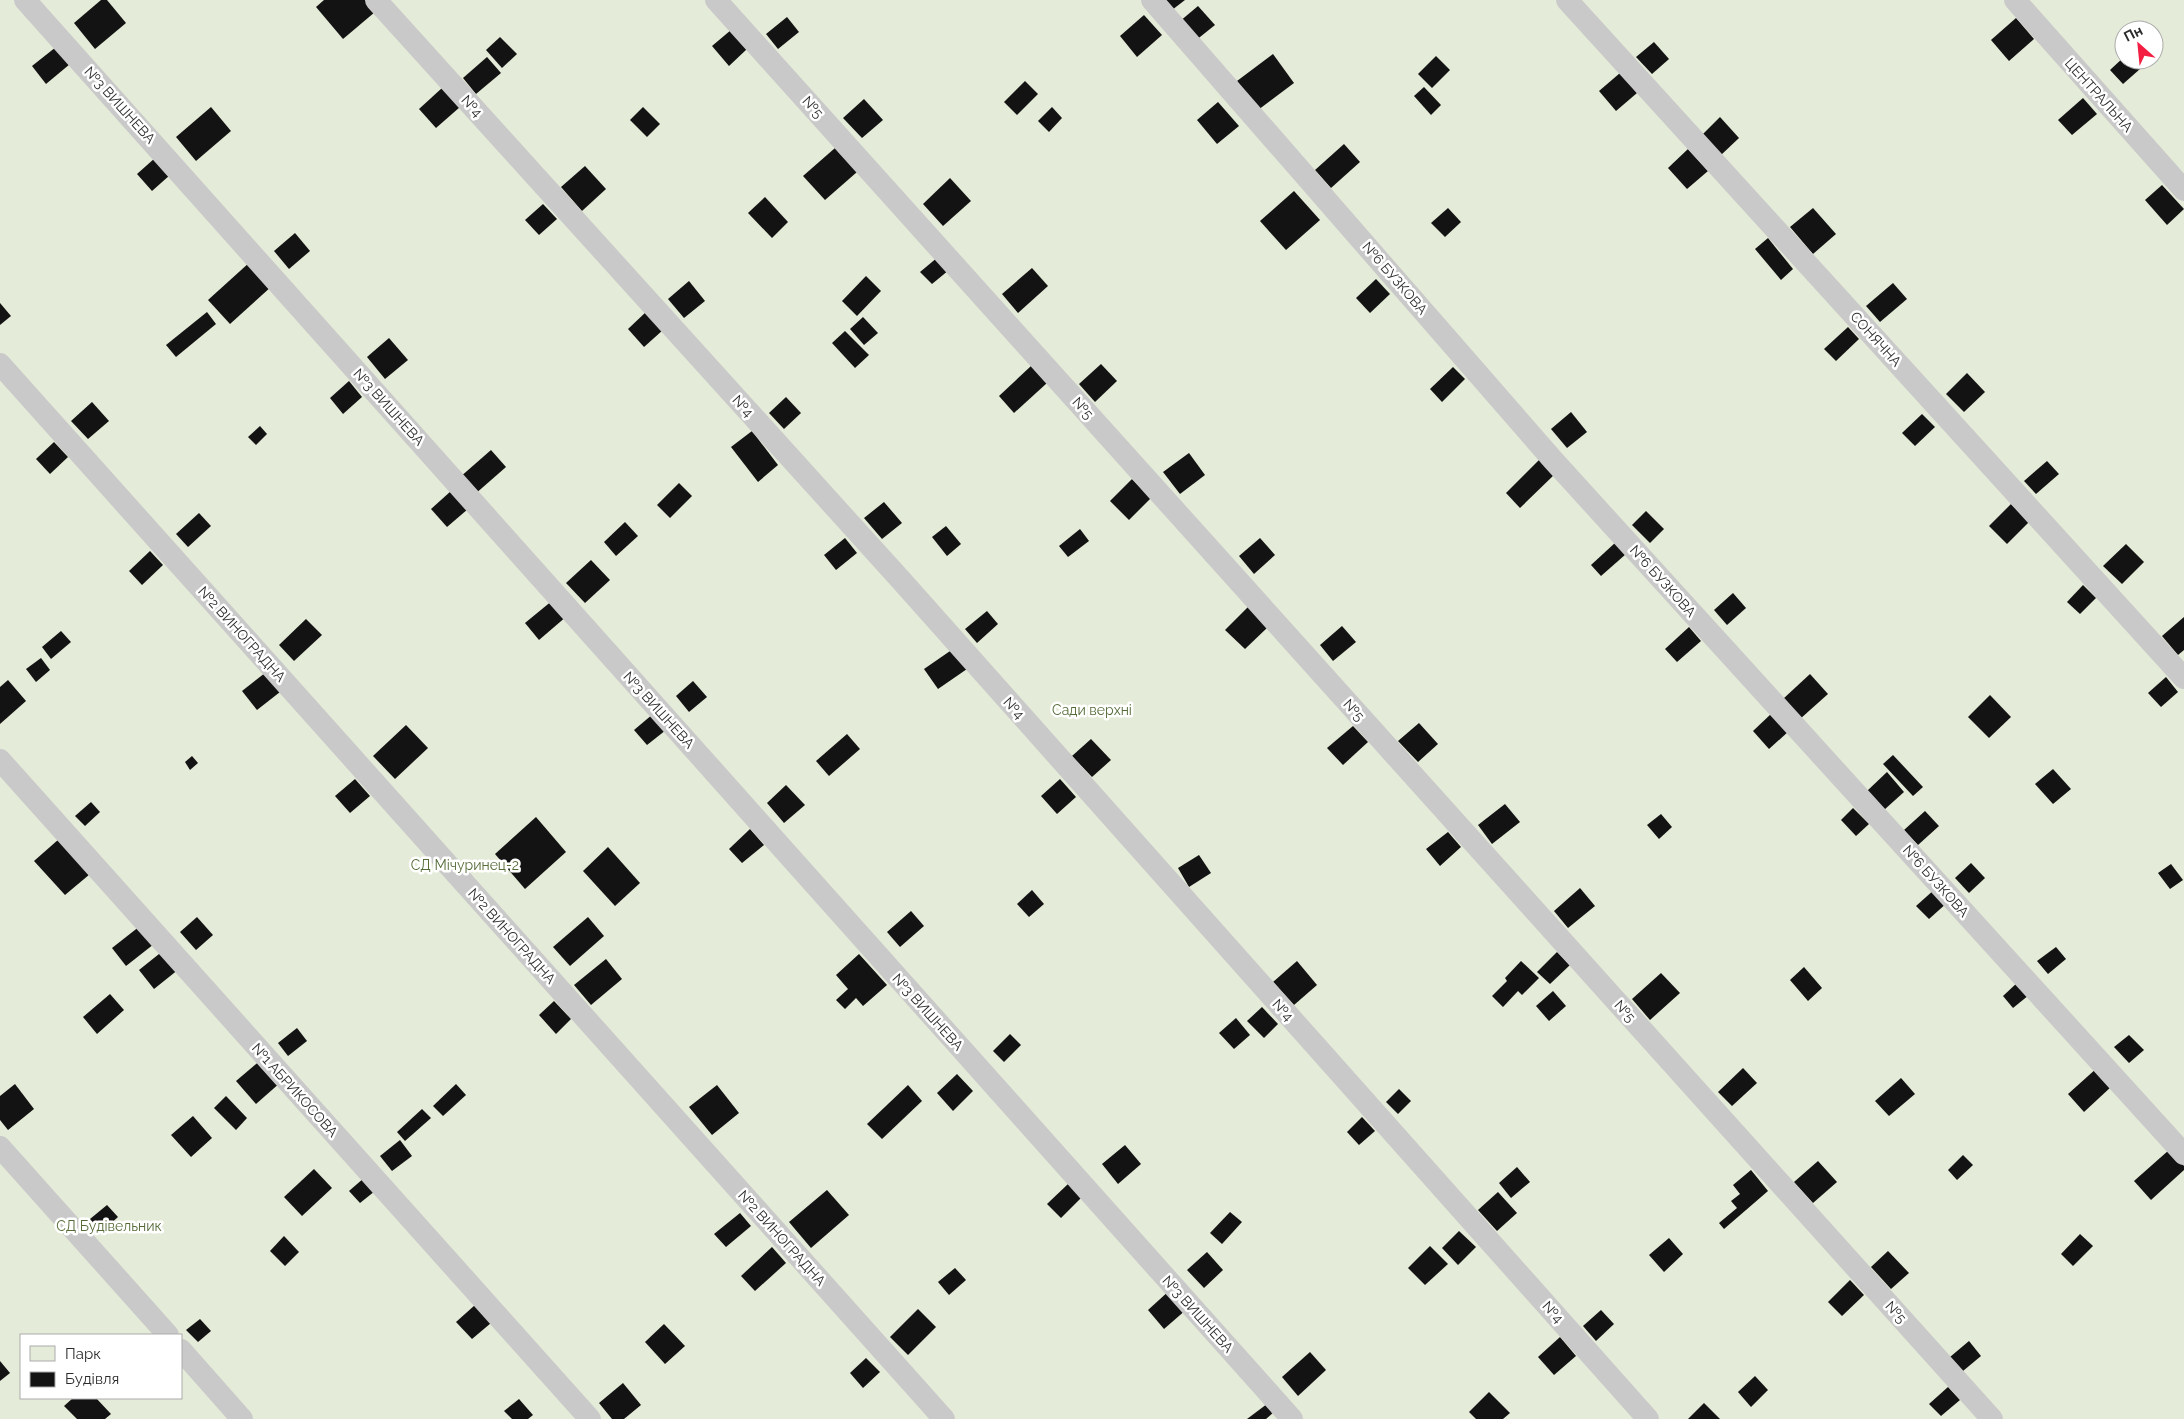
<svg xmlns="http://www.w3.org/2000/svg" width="2184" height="1419" viewBox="0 0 2184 1419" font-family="Raleway,sans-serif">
<rect width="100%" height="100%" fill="#fff"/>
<!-- green -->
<path fill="#e4ebd8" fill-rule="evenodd" d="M0,0H2184V1419H0ZM2124,30H2154V60H2124ZM21,1335H181V1398H21Z"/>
<!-- building -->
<g fill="#131313">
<polygon points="101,0 107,0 126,23 95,49 74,23"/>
<polygon points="324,0 365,0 375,12 343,39 316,7"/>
<polygon points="1164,0 1185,0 1172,10"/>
<polygon points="1198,6 1215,25 1195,41 1179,22"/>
<polygon points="1144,15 1162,35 1137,57 1120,36"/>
<polygon points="787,17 799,32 778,49 766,34"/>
<polygon points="2016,18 2034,39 2009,61 1991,40"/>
<polygon points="731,30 747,49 729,66 712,46"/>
<polygon points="500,37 517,54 502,68 486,50"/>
<polygon points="1654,42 1669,59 1652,74 1636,57"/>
<polygon points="56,47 70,64 46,84 32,66"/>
<polygon points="1273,54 1294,83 1258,110 1237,81"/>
<polygon points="1436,56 1450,70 1432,88 1418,74"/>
<polygon points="487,57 501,73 476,94 463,78"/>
<polygon points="2124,57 2124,60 2132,60 2140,69 2123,84 2110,70"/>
<polygon points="1620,73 1637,93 1616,111 1599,91"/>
<polygon points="1025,81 1038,94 1017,115 1004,102"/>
<polygon points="1424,87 1441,105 1431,115 1414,96"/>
<polygon points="442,88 460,107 436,128 419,109"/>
<polygon points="2083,98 2097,114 2072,135 2058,120"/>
<polygon points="864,99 883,120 862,138 843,118"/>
<polygon points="1218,102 1239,126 1217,144 1197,120"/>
<polygon points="211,107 231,131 196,161 176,137"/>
<polygon points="643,107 660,124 647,137 630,120"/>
<polygon points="1052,107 1062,118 1049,132 1038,121"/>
<polygon points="1720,117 1739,138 1721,155 1702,135"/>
<polygon points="1344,144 1360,162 1331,188 1315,170"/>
<polygon points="835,148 857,172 825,200 803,176"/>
<polygon points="1688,149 1708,171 1687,189 1668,168"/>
<polygon points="155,158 170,175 152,191 137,174"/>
<polygon points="585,166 606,189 582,211 561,187"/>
<polygon points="950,178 971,201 943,226 923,204"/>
<polygon points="2162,185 2184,209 2167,225 2145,200"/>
<polygon points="1294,191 1320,220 1286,250 1260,221"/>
<polygon points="765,197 788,222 772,238 748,213"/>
<polygon points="543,204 557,219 539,235 525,220"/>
<polygon points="1448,208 1461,222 1445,237 1431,223"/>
<polygon points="1813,208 1836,234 1813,254 1790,227"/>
<polygon points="295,233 310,251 289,269 274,251"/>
<polygon points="1768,238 1793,269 1781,280 1755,249"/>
<polygon points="938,257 949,270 932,284 920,272"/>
<polygon points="250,262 272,286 230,324 208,300"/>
<polygon points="1032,268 1048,286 1018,313 1002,294"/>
<polygon points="866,276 881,291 857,316 842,301"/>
<polygon points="1376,279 1390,294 1370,313 1356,298"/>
<polygon points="689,281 705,301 684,318 668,299"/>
<polygon points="1893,283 1907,299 1880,322 1866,306"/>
<polygon points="0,303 11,316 0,325"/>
<polygon points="647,311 663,330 644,347 628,329"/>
<polygon points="207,312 216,324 176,357 166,345"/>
<polygon points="863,317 878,333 864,345 850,329"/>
<polygon points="1848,327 1859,339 1836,361 1824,349"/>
<polygon points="845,331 869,355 855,368 832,343"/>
<polygon points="389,338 408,360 385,379 367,357"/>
<polygon points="1101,364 1117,381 1095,402 1079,384"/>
<polygon points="1031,366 1047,383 1014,413 999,396"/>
<polygon points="1453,367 1465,379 1442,402 1430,389"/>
<polygon points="1967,373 1985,392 1964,412 1946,394"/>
<polygon points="349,381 362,397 343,414 330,398"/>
<polygon points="786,397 801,413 784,429 769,413"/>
<polygon points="92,402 109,421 88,439 71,421"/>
<polygon points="1571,412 1587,432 1567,448 1551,429"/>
<polygon points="1922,414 1935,427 1915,446 1902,433"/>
<polygon points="260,426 267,434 256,445 248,437"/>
<polygon points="752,431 778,465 758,482 731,447"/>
<polygon points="54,442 68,457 50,474 36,459"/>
<polygon points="491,450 506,467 474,495 459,478"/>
<polygon points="1189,453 1205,475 1180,494 1163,472"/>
<polygon points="1541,458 1556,473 1520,508 1506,493"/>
<polygon points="2047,461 2059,474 2036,494 2024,481"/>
<polygon points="1132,479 1151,498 1129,520 1110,501"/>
<polygon points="679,483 692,496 670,518 657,505"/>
<polygon points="451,491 468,509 447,527 431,509"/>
<polygon points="884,502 902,523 882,539 864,518"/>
<polygon points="2011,504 2029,522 2007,544 1989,526"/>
<polygon points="1646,511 1664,529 1650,543 1632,525"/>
<polygon points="199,513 211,526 188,547 176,534"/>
<polygon points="625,522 638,536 616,556 604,542"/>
<polygon points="946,526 961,544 947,556 932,537"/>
<polygon points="1080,529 1089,541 1068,557 1059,546"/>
<polygon points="845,538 857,553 836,570 824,555"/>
<polygon points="1260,538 1275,555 1254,574 1239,556"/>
<polygon points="1616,542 1626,554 1601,576 1591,565"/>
<polygon points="2126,544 2144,562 2122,584 2103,566"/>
<polygon points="150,551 163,565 142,585 129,571"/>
<polygon points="591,560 610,580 585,603 566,583"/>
<polygon points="2083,585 2096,598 2080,614 2067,602"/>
<polygon points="1733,593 1746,608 1727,625 1714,610"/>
<polygon points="553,600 567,616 539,640 525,623"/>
<polygon points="1248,607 1268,627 1245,649 1225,630"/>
<polygon points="987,611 998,624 977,643 965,629"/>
<polygon points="2184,617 2184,650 2178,655 2162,636"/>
<polygon points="306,619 322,635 294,661 279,645"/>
<polygon points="1342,626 1356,642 1333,661 1320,645"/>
<polygon points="1689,627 1701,641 1677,662 1665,649"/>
<polygon points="61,631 71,642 51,659 42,647"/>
<polygon points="953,649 967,669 938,689 924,669"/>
<polygon points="41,658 50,670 36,682 26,669"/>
<polygon points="265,673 280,692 257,710 242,691"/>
<polygon points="1810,674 1828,694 1800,719 1783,699"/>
<polygon points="2166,677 2178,692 2161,707 2148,693"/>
<polygon points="8,680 26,701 0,724 0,687"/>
<polygon points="693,681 707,697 689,712 676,696"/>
<polygon points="1990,695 2011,717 1989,738 1968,717"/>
<polygon points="1772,713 1789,731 1769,749 1753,731"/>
<polygon points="653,714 666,730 647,745 634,730"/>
<polygon points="1419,723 1438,744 1418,762 1398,741"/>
<polygon points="406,725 428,748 395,779 373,756"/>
<polygon points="1353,726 1368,742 1343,765 1327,748"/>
<polygon points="847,734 860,749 829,776 816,761"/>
<polygon points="1091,739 1111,760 1092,777 1072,756"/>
<polygon points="1893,755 1923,787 1913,796 1883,764"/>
<polygon points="192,756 198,763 190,770 185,762"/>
<polygon points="2053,769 2071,789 2053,804 2035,784"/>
<polygon points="1887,772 1904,792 1884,810 1867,791"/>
<polygon points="355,779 370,796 350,813 335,796"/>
<polygon points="1060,779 1076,797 1057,814 1041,796"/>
<polygon points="786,785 805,805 784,823 767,803"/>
<polygon points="91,802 100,812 85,826 75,816"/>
<polygon points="1505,804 1520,822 1492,844 1478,825"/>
<polygon points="1853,808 1869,824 1856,836 1841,820"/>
<polygon points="1925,811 1939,826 1918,845 1904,830"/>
<polygon points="1661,814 1672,827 1659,839 1647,825"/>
<polygon points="536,817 566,852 525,889 495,854"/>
<polygon points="750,829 764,845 742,863 729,849"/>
<polygon points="1448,832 1461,847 1440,866 1426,849"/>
<polygon points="59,839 90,874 65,895 34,861"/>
<polygon points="608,847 640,883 615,906 583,871"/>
<polygon points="1199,855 1211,873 1189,887 1178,868"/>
<polygon points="1971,863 1985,878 1969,893 1955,878"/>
<polygon points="2171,864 2183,880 2170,889 2158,873"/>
<polygon points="1580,888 1595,906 1568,928 1554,911"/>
<polygon points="1935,889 1948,902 1929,919 1916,906"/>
<polygon points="1032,890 1044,904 1029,917 1017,904"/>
<polygon points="911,911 924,926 900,947 887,932"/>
<polygon points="197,917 213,935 196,950 180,932"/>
<polygon points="588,917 604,936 570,966 553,947"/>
<polygon points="140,926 154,944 126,966 112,948"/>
<polygon points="2056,947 2066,959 2048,974 2037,961"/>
<polygon points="164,950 179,969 154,989 139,970"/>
<polygon points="1557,952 1570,965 1550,984 1537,972"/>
<polygon points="859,954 887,985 863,1006 856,998 845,1009 836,1000 848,989 836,975"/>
<polygon points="606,959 622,979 591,1005 574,985"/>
<polygon points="1297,961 1317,985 1294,1005 1273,982"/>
<polygon points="1521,961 1539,978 1522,995 1518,991 1503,1007 1492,996 1507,981 1505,978"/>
<polygon points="1804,967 1822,988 1808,1001 1790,980"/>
<polygon points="1661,973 1680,993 1650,1020 1632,999"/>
<polygon points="2018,982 2029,995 2013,1008 2003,996"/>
<polygon points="1553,991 1566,1006 1549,1021 1536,1006"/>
<polygon points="110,994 124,1010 97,1034 83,1017"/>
<polygon points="554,1001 571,1019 556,1034 539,1015"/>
<polygon points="1262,1007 1278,1024 1264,1038 1247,1021"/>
<polygon points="1236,1018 1250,1035 1234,1049 1219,1033"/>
<polygon points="297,1028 307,1041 288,1056 278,1043"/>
<polygon points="1010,1034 1021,1045 1004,1062 993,1051"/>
<polygon points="2129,1035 2144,1050 2129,1063 2114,1047"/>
<polygon points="262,1059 281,1082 256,1104 236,1081"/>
<polygon points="1743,1068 1757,1083 1732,1106 1718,1092"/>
<polygon points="2097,1068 2112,1086 2084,1112 2068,1094"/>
<polygon points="957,1074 973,1091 953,1111 937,1093"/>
<polygon points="1901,1078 1915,1094 1889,1116 1875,1101"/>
<polygon points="15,1084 34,1109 8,1130 0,1120 0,1096"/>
<polygon points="456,1084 466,1095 443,1116 433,1106"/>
<polygon points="717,1085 739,1113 712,1135 689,1107"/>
<polygon points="908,1085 922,1101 882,1139 867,1124"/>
<polygon points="1399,1089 1411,1101 1398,1114 1386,1102"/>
<polygon points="226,1096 247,1118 236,1130 214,1108"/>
<polygon points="422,1109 431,1118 405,1141 397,1132"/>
<polygon points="193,1116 212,1138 191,1157 171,1135"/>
<polygon points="1362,1117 1375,1131 1359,1145 1347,1132"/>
<polygon points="400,1140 412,1156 392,1171 380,1156"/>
<polygon points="1125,1145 1141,1164 1118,1184 1102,1164"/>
<polygon points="2169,1150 2184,1166 2184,1170 2151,1200 2134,1181"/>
<polygon points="1963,1155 1973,1165 1957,1180 1948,1170"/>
<polygon points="1818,1161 1837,1182 1813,1203 1794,1182"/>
<polygon points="1517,1167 1530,1182 1511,1198 1499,1183"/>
<polygon points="314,1169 332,1188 302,1216 284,1197"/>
<polygon points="1751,1170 1768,1191 1724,1229 1719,1223 1737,1208 1731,1201 1740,1194 1733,1185"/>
<polygon points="364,1178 375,1191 360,1203 349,1191"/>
<polygon points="1068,1184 1081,1198 1061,1218 1047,1204"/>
<polygon points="827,1190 849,1215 811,1248 789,1222"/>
<polygon points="1498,1192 1517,1213 1497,1231 1478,1210"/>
<polygon points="107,1205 118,1217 101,1232 90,1219"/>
<polygon points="1230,1212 1242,1222 1222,1244 1210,1233"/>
<polygon points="740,1213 751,1226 726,1247 714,1234"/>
<polygon points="1459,1231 1476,1247 1458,1265 1442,1248"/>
<polygon points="2080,1234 2093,1246 2073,1266 2061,1254"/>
<polygon points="284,1236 299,1252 285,1266 270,1251"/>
<polygon points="1669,1238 1683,1254 1664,1272 1649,1255"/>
<polygon points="1430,1246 1448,1264 1425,1285 1408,1268"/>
<polygon points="772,1247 786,1263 755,1291 741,1276"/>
<polygon points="1888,1251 1909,1273 1891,1289 1871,1267"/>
<polygon points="1207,1252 1223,1270 1204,1288 1187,1270"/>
<polygon points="955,1268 966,1280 949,1295 938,1282"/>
<polygon points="1850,1280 1864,1295 1842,1316 1828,1302"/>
<polygon points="1170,1290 1187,1309 1164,1329 1148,1310"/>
<polygon points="475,1305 491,1323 472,1339 456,1322"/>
<polygon points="918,1309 936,1327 908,1355 890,1337"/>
<polygon points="1601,1310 1614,1324 1596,1341 1583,1326"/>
<polygon points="200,1319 211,1331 198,1342 186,1330"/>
<polygon points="664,1324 685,1346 665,1364 645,1342"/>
<polygon points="1560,1337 1576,1356 1554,1375 1538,1357"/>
<polygon points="1969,1341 1981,1356 1963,1371 1950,1357"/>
<polygon points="1310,1352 1326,1370 1298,1396 1282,1377"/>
<polygon points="866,1358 880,1372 863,1388 850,1373"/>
<polygon points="0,1361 10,1373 0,1381"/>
<polygon points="1755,1376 1768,1390 1751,1407 1738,1392"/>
<polygon points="623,1383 641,1405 624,1419 612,1419 599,1403"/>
<polygon points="1948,1387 1960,1400 1941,1416 1929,1404"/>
<polygon points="1489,1392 1510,1413 1503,1419 1476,1419 1469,1412"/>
<polygon points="73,1398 96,1398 111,1414 105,1419 77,1419 64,1406"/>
<polygon points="519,1399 533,1415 528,1419 512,1419 504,1411"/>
<polygon points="1704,1403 1720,1419 1688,1419"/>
<polygon points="1267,1404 1274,1412 1266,1419 1247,1419"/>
</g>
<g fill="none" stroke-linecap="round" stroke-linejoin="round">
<!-- service -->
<g stroke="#c9c9c9" stroke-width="22">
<polyline points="25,0 1292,1419"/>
<polyline points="376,0 900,579 1648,1419"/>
<polyline points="716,0 1992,1419"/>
<polyline points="1152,0 1553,460 2184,1154"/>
<polyline points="1567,0 2184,678"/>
<polyline points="2015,0 2184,190"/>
<polyline points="0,364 944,1419"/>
<polyline points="0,760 590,1419"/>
<polyline points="0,1147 168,1335"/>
<polyline points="181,1350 242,1419"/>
</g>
</g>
<g text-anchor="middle" stroke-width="5" stroke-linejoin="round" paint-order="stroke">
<!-- street labels -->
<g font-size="14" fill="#2c2c2c" stroke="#fff">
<text transform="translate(2099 95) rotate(48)" y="5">ЦЕНТРАЛЬНА</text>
<text transform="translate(120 105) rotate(48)" y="5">№3 ВИШНЕВА</text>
<text transform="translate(472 106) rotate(48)" y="5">№4</text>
<text transform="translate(813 107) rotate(48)" y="5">№5</text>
<text transform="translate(1395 278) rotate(49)" y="5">№6 БУЗКОВА</text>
<text transform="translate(1876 339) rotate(48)" y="5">СОНЯЧНА</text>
<text transform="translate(743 406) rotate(48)" y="5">№4</text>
<text transform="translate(389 407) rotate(48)" y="5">№3 ВИШНЕВА</text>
<text transform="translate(1083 408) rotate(48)" y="5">№5</text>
<text transform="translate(1663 581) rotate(48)" y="5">№6 БУЗКОВА</text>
<text transform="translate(242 634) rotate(48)" y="5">№2 ВИНОГРАДНА</text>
<text transform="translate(1014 708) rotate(48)" y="5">№4</text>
<text transform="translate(659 710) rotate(48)" y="5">№3 ВИШНЕВА</text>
<text transform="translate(1354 710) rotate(48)" y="5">№5</text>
<text transform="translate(1936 881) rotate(48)" y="5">№6 БУЗКОВА</text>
<text transform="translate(512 936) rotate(48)" y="5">№2 ВИНОГРАДНА</text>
<text transform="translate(1283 1010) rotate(48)" y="5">№4</text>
<text transform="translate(1625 1011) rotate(48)" y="5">№5</text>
<text transform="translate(928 1012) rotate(48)" y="5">№3 ВИШНЕВА</text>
<text transform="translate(295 1090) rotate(48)" y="5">№1 АБРИКОСОВА</text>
<text transform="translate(782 1238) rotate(48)" y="5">№2 ВИНОГРАДНА</text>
<text transform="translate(1553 1312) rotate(48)" y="5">№4</text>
<text transform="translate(1896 1312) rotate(48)" y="5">№5</text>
<text transform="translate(1198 1314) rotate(48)" y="5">№3 ВИШНЕВА</text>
</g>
<!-- park labels -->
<g font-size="14" fill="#546b37" stroke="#fff">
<text x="1092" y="715">Сади верхні</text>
<text x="465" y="870">СД Мічуринец-2</text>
<text x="109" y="1231">СД Будівельник</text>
</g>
</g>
<!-- legend -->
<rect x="20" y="1334" width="162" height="65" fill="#ffffff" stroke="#ababab"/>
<rect x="30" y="1346" width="25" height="15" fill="#e4ebd8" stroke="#ababab"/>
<text x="65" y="1359" font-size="15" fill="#2c2c2c">Парк</text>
<rect x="30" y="1372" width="25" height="15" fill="#131313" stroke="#ababab"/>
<text x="65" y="1384" font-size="15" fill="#2c2c2c">Будівля</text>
<!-- north arrow -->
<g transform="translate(2139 45) rotate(333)"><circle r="24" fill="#ffffff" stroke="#ababab"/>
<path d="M0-4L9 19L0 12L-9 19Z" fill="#f31e41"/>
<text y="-8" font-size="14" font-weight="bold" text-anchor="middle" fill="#2c2c2c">Пн</text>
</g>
</svg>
